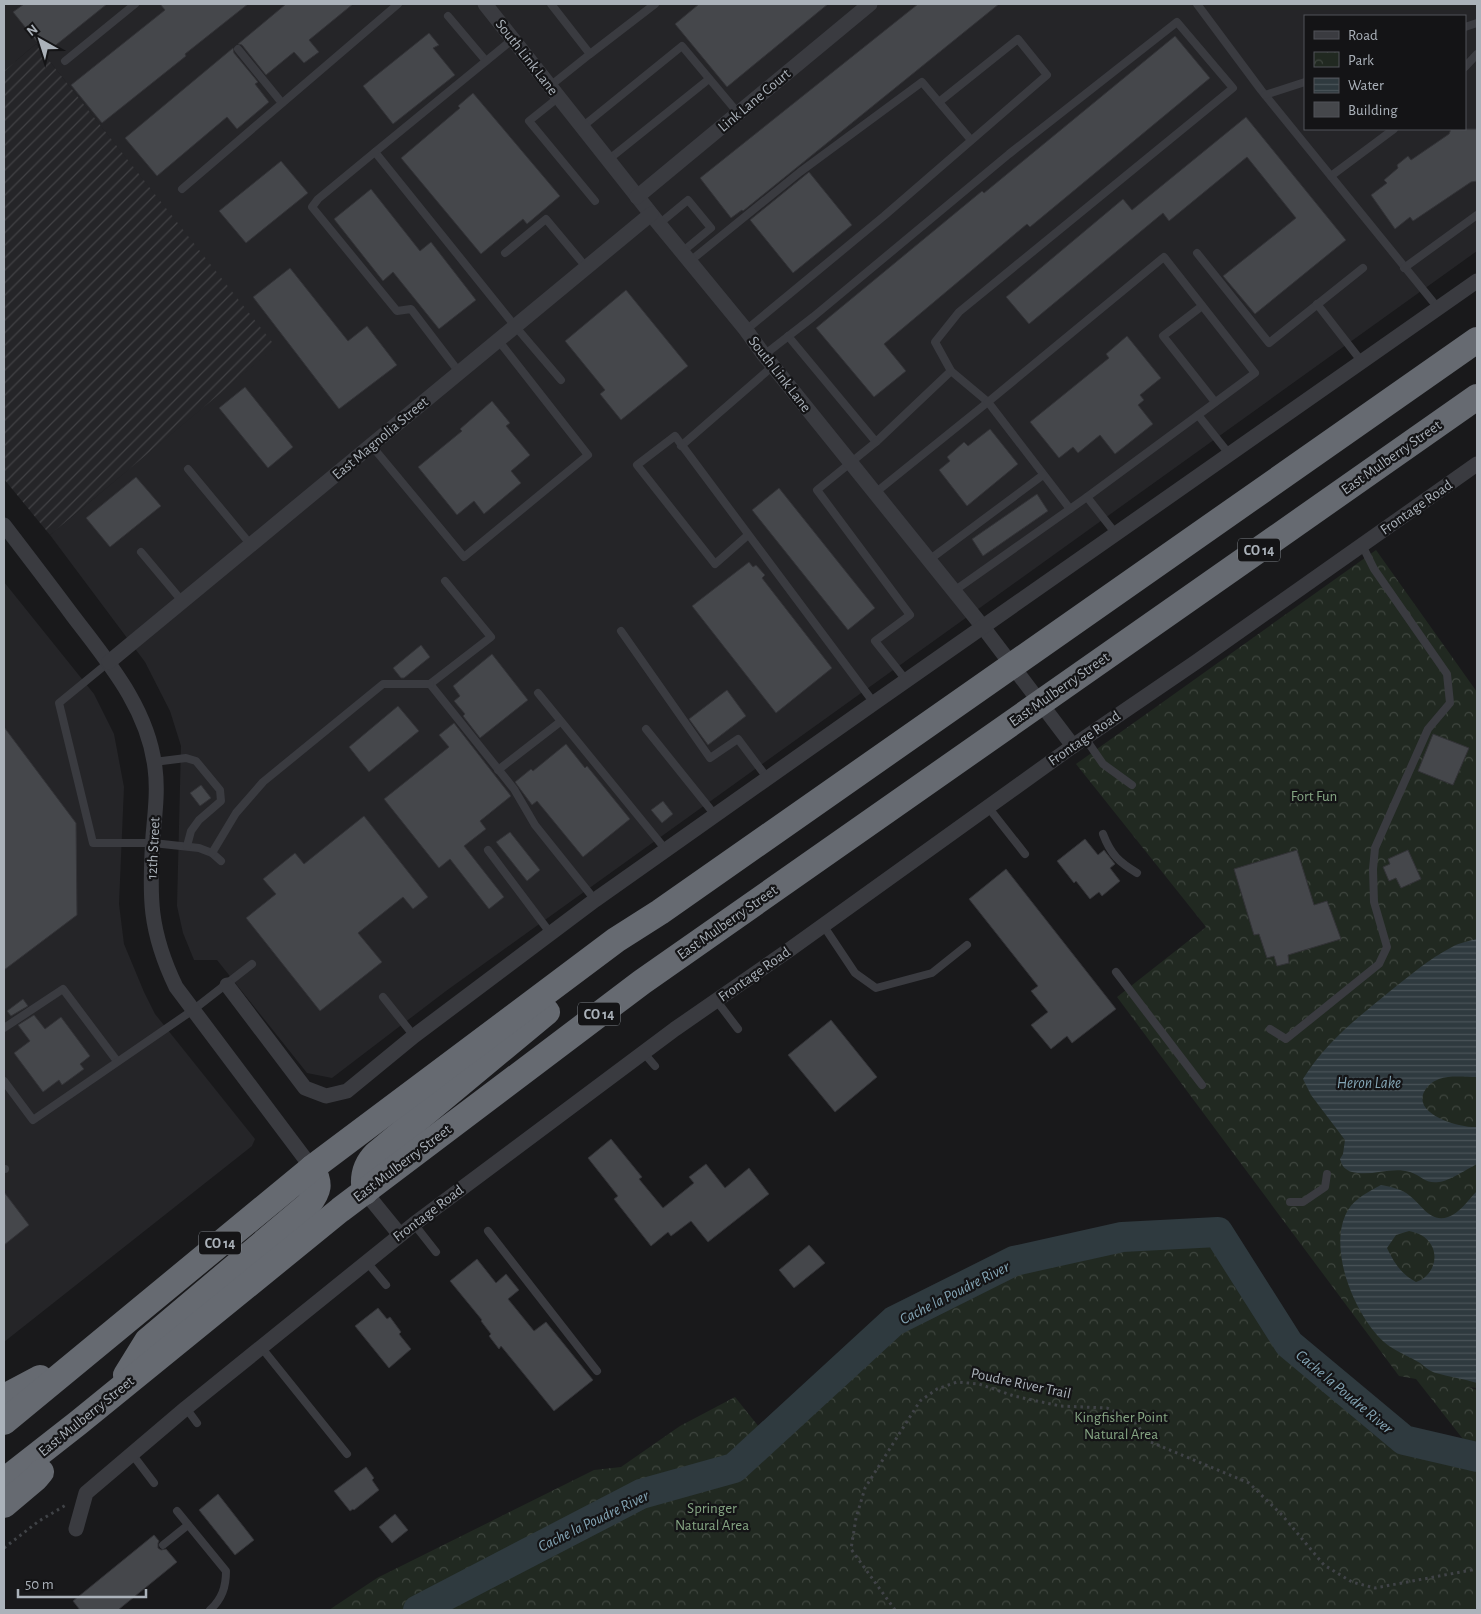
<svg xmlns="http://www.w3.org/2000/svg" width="1481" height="1614" viewBox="0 0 1481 1614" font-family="'Alegreya Sans',sans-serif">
<defs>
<pattern id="industrial-furrows" width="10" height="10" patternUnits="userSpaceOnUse" patternTransform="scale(1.25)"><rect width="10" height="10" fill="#252528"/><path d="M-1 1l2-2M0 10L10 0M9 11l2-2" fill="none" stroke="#424245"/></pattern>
<pattern id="park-crowns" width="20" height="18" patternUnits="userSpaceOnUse" patternTransform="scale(1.25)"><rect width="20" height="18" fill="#212921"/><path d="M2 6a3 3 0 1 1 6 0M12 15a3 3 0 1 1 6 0" fill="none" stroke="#3f463f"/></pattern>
<pattern id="water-rules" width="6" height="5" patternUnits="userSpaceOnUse" patternTransform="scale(1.25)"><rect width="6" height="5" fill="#2f3a3f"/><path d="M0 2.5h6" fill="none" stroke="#4a5459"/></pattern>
</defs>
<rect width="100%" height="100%" fill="#19191b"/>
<!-- built -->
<g fill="#252528" fill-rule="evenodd">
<path d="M4,4H1477V251L446,991L332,1078L307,1073L217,960H194L183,933L177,906L181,746L170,711L145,662L50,535L275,347L36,44L4,71ZM1305,16H1465V129H1305Z"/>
<polygon points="4,582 94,694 114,734 124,787 119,904 124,944 144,992 155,1014 255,1139 252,1146 4,1342"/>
</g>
<!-- industrial -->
<polygon fill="url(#industrial-furrows)" points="36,44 276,347 50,535 4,479 4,71"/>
<!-- park -->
<polygon fill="url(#park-crowns)" points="1376,550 1477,692 1477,1388 1468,1387 1477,1390 1477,1610 329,1610 377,1578 594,1470 621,1467 680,1426 735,1397 767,1437 894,1321 1014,1261 1122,1237 1218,1232 1289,1344 1404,1440 1477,1457 1416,1379 1399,1376 1117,997 1206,927 1076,764"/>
<!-- water -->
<g fill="url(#water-rules)" fill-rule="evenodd">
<path d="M1477,939V1077C1465,1077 1450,1075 1439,1079C1432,1082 1428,1085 1424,1092C1413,1115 1461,1128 1477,1127V1164C1467,1169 1449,1181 1439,1182C1425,1184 1422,1176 1410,1172C1391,1166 1372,1177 1352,1172C1345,1170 1342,1166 1340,1159L1343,1154L1345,1140L1311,1095L1303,1079C1325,1043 1357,1018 1389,992C1409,976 1429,959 1452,947C1459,943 1469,941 1477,939Z"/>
<path d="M1381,1185C1392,1187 1402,1189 1410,1196C1422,1205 1430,1223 1448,1217C1459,1214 1469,1199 1477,1191V1383C1464,1379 1450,1377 1436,1373C1431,1372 1425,1367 1420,1363C1409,1356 1394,1351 1384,1342C1355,1316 1326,1247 1348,1210C1355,1198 1370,1191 1381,1185ZM1409,1231C1413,1232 1418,1233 1421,1235C1442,1247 1437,1275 1416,1282C1401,1274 1394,1263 1387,1248L1396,1235Z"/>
</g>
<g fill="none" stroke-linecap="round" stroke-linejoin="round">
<!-- river -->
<polyline stroke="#2f3a3f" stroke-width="30" points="418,1610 641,1494 734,1468 894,1321 1014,1261 1122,1237 1218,1232 1289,1344 1404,1440 1477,1457"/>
</g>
<!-- building -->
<g fill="#45474b" stroke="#333337">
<polygon points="24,4 107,4 46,53 13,12"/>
<polygon points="160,4 248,4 185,54 186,56 102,123 71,85 165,10"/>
<polygon points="286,4 353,4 309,40 319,52 304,63 294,52 266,75 242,45 238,44"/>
<polygon points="699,4 828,4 727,87 675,24"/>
<polygon points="918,4 999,4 743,211 742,210 731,218 700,178"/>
<polygon points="429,33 439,45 433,48 455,75 393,124 363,86"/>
<polygon points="1175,36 1210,78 1030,227 1027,224 884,344 906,371 874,397 816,328 982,191 984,193"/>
<polygon points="233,48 234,53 258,82 255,84 269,102 237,129 227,117 157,176 125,138"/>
<polygon points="473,93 560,196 527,224 523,219 481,254 401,158 460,108 458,106"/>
<polygon points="1246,117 1346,240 1255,314 1223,276 1296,218 1247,157 1169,221 1163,213 1029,324 1006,297 1123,199 1132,210"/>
<polygon points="1451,129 1477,129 1477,181 1471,182 1413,221 1410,217 1395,229 1371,195 1387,183 1384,180 1398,168 1397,165 1408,156 1411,160 1449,134"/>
<polygon points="281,161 308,193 246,243 219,211"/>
<polygon points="809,172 852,225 793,273 750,220"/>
<polygon points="371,189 420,251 431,242 476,300 439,329 393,272 383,281 334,219"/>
<polygon points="290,268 348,341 367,326 397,365 339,409 253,297"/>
<polygon points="626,290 688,366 621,420 600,394 605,390 565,341"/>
<polygon points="1127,336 1161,378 1140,395 1144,400 1138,405 1153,424 1115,454 1100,435 1078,453 1073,447 1059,458 1030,422 1109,358 1106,354"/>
<polygon points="245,387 293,447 268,468 219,408"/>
<polygon points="492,401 510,423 506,426 530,455 511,471 521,483 484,514 474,501 457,515 418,467 462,431 460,429"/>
<polygon points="990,429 1018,464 967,506 939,470 950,461 947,457 964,442 968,446"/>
<polygon points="136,477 161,506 110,547 86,518"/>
<polygon points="779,488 875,608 848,630 752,510"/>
<polygon points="1037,494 1048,511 983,556 972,539"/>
<polygon points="749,562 753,567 756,565 765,575 762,578 832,668 776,713 692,606"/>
<polygon points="421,645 430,657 404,678 401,678 393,668"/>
<polygon points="492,654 528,700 480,738 463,716 465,714 454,701 460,696 453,686"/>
<polygon points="727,690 746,716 708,745 689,719"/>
<polygon points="398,706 419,731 369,772 349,747"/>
<polygon points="454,723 511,796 480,821 486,829 464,846 504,897 489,909 450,859 439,868 384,799 449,747 439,735"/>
<polygon points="4,727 76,823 77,915 4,970"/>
<polygon points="1433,734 1469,748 1453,785 1418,771"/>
<polygon points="566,744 585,768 587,766 630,819 583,857 537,801 532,805 515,782 531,769 533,771"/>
<polygon points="201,785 211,798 200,806 190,793"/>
<polygon points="663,801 673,814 662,823 651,810"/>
<polygon points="364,816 428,897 413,909 403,897 358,933 382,962 320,1011 246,918 276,894 263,879 295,853 304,864"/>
<polygon points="510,832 540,870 527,881 496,842"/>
<polygon points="1085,839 1098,855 1104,850 1115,864 1110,868 1120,881 1102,896 1099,892 1090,899 1076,881 1074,883 1057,861"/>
<polygon points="1297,850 1314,905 1327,901 1341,939 1288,955 1289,963 1277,966 1274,956 1267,958 1259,934 1254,935 1234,869"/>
<polygon points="1408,850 1421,879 1401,888 1396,878 1389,881 1383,867 1390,864 1388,859"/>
<polygon points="1006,869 1116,1009 1072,1043 1067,1036 1051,1049 1031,1025 1048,1012 1031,991 1038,986 969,899"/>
<polygon points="23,999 28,1006 11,1016 7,1011"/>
<polygon points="34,1015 45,1029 61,1017 90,1056 80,1064 84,1069 62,1085 59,1080 43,1092 14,1053 30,1041 18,1025"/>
<polygon points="831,1020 877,1077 835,1112 788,1055"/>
<polygon points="611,1139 642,1177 639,1179 663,1208 694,1183 689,1177 706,1164 725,1188 749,1168 769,1194 708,1242 691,1221 671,1236 668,1232 651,1246 614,1199 618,1196 588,1158"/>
<polygon points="4,1192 29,1225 4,1245"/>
<polygon points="809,1245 825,1263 794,1288 779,1270"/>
<polygon points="477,1259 496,1283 506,1274 519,1290 508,1299 534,1331 546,1322 593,1380 554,1411 501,1346 499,1349 489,1336 491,1334 481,1321 482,1320 450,1281"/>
<polygon points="378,1308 387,1319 390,1317 401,1332 399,1334 411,1349 389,1368 355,1326"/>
<polygon points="366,1467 374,1478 372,1480 379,1490 354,1510 353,1509 350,1511 334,1491"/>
<polygon points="218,1494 254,1540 235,1555 199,1510"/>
<polygon points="395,1514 408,1530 392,1543 379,1527"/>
<polygon points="154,1535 159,1541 158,1543 158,1548 161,1550 166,1549 177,1562 118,1610 80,1610 73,1601"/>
</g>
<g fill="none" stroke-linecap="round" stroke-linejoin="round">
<!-- path -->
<g stroke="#404347" stroke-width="3" stroke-dasharray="2.5 4" stroke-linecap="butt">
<polyline points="4,1548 39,1521 66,1505"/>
<polyline points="895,1610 851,1549 856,1518 865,1488 920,1401 937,1389 957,1382 979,1384 1014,1396 1060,1406 1107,1408 1135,1421 1148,1441 1249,1483 1282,1515 1324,1565 1352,1582 1375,1588 1477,1569"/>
</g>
<!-- lane -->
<g stroke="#3a3b40" stroke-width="8">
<polyline points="1197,4 1261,90 1438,308"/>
<polyline points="448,16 486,61"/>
<polyline points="1465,27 1477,23"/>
<polyline points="513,39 375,152 515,326 561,380"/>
<polyline points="238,49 282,103"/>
<polyline points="590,54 655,4"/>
<polyline points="65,61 135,4"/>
<polyline points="1465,67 1477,54"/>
<polyline points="550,86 590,54 551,4"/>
<polyline points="1265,95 1305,82"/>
<polyline points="559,97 529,121 595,201"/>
<polyline points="582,127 682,46 738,113"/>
<polyline points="375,152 318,199 312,207 397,311 411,309 459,372"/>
<polyline points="608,160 709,79"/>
<polyline points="1331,176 1394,129"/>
<polyline points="182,189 398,4"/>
<polyline points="659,224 688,200 711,228 682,252"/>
<polyline points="505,253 546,219 586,267"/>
<polyline points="1197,253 1269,343 1363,268"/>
<polyline points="689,262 800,172 922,82 971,140"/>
<polyline points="1404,268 1477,215"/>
<polyline points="1317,304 1362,362"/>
<polyline points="1202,306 1163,336 1215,402"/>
<polyline points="746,330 884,216 1047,75 1018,39 939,102"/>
<polyline points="788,336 876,442 951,371"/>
<polyline points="764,355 813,317 1009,154 1177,22 1233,88 959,312 935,342 951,371 988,402 875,493"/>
<polyline points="1198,415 1230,455"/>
<polyline points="876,442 817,490 910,615 875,641 906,680"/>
<polyline points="371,445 464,557 588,455 498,340"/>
<polyline points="681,446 773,366"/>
<polyline points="188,469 251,545"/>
<polyline points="1070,509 988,402 1164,257 1255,373 1087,497"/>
<polyline points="748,535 715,564 637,465 675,436 874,703"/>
<polyline points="141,552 182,601"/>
<polyline points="929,560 1043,475"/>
<polyline points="445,581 491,637 430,684 514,789 535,825 595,900"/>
<polyline points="954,591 1087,497 1116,534"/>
<polyline points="621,631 710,758 738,739 768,779"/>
<polyline points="109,662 59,703 93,843 153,843 199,848 212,853 221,861"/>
<polyline points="538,693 666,850"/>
<polyline points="646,729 715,815"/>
<polyline points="1085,738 1103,764 1132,785"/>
<polyline points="154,762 186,758 196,761 220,790 221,801 199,820 191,831 187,846"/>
<polyline points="498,770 560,722"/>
<polyline points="988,807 1025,854"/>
<path d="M1103,834C1111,855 1119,862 1137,873"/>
<polyline points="488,850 551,934"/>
<polyline points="212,853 236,813 263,782 383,684 430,684"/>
<polyline points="823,925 855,973 876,988 932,973 967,945"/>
<polyline points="1116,972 1202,1085"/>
<polyline points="383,997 414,1036"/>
<polyline points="716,1000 738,1029"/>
<polyline points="4,1028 63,989 117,1061"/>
<polyline points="1270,1029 1286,1039 1379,964 1387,947 1374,902 1373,869 1375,848 1428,729 1450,703 1447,674 1374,569 1362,545"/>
<polyline points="643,1052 655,1066"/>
<polyline points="4,1081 33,1120 193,1010 252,964"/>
<polyline points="4,1169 5,1169"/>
<polyline points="1290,1202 1303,1202 1325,1187 1327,1174"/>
<polyline points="414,1224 436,1252"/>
<polyline points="488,1231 597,1371"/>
<polyline points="366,1261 386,1285"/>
<polyline points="261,1347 347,1454"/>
<polyline points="186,1408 197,1423"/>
<polyline points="132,1454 154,1483"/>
<path d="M177,1511L226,1571C226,1587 222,1599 210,1610"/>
<polyline points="163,1545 188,1525"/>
</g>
<!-- street -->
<g stroke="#3a3b40" stroke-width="15">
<polyline points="485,4 659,224 746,330 764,355 983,627 1073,746"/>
<polyline points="637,197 870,4"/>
<path d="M4,525C27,555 50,585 73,616C108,662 148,708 155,768C158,790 155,813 153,836C149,897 149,931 176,987L312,1168"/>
<polyline points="109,662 651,214"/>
<polyline points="227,985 305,1088 326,1096 347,1091 414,1036 595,900 874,703 1477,281"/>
<polyline points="365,1192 400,1235"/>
<polyline points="76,1529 86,1493 186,1408 414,1224 675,1029 789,950 1073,746 1196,662 1477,464"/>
</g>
<!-- highway -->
<g stroke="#666a71" stroke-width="26">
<path d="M365,1192C362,1177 365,1165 376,1154L547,1012"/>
<path d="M126,1375L147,1341L308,1205C319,1191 321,1184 312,1168"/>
<polyline points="4,1397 40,1378"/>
<polyline points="4,1422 312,1168 616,940 660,912 1477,340"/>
<polyline points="4,1481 78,1423 340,1210 642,982 1477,397"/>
<polyline points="4,1505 36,1478 41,1472"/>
</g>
</g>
<g text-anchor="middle" stroke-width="4.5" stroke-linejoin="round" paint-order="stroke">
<!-- shield labels -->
<g fill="#141416" stroke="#7e8389" stroke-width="1">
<rect x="1238" y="538.5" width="42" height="23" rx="4"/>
<rect x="578" y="1002.5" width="42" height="23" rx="4"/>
<rect x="199" y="1231.5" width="42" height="23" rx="4"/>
</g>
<g font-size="14" font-weight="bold" fill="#abb2ba">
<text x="1259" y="555">CO 14</text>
<text x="599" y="1019">CO 14</text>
<text x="220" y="1248">CO 14</text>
</g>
<!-- street labels -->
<g font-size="15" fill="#abb2ba" stroke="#141416">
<text transform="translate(527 57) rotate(52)" y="5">South Link Lane</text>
<text transform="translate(754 100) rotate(-40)" y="5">Link Lane Court</text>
<text transform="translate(780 374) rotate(52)" y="5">South Link Lane</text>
<text transform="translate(380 438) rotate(-40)" y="5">East Magnolia Street</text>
<text transform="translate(1391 457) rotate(-35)" y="5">East Mulberry Street</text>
<text transform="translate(1416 507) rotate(-35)" y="5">Frontage Road</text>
<text transform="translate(1059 689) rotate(-35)" y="5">East Mulberry Street</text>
<text transform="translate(1084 738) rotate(-35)" y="5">Frontage Road</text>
<text transform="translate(153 848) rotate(-87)" y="5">12th Street</text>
<text transform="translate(727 922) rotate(-35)" y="5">East Mulberry Street</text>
<text transform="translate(754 974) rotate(-35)" y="5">Frontage Road</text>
<text transform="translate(402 1163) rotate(-37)" y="5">East Mulberry Street</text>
<text transform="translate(428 1213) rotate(-37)" y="5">Frontage Road</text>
<text transform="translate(1021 1383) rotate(12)" y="5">Poudre River Trail</text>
<text transform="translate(86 1416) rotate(-39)" y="5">East Mulberry Street</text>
</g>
<!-- park labels -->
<g font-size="15" fill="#85a583" stroke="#141416">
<text x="1314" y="801">Fort Fun</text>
<text x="1121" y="1422">Kingfisher Point<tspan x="1121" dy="17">Natural Area</tspan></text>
<text x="712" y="1513">Springer<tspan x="712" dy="17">Natural Area</tspan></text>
</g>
<!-- water labels -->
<g font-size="16" font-style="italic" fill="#83a4b4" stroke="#141416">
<text x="1369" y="1088">Heron Lake</text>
<text transform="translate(954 1292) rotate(-27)" y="6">Cache la Poudre River</text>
<text transform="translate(1345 1391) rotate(40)" y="6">Cache la Poudre River</text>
<text transform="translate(593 1520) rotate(-26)" y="6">Cache la Poudre River</text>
</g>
</g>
<!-- border -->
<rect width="1481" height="1614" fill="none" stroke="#abb2ba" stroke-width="10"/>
<!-- legend -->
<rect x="1304" y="15" width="162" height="115" fill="#141416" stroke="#505358"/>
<rect x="1314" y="31" width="25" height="8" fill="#3a3b40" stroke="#505358"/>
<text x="1348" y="40" font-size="15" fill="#abb2ba">Road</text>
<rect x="1314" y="52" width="25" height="15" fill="url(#park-crowns)" stroke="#505358"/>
<text x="1348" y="65" font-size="15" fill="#abb2ba">Park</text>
<rect x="1314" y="78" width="25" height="15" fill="url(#water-rules)" stroke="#505358"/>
<text x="1348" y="90" font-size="15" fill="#abb2ba">Water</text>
<rect x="1314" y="102" width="25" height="15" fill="#45474b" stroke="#505358"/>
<text x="1348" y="115" font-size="15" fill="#abb2ba">Building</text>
<!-- north arrow -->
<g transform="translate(40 40) rotate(321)" stroke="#141416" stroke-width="4" paint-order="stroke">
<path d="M0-4L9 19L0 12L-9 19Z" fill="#abb2ba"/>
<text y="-8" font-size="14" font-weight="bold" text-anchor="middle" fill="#abb2ba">N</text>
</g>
<!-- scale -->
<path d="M18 1589v8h128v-8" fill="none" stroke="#abb2ba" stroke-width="2.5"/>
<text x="25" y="1589" font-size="15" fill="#abb2ba" stroke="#141416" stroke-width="4" paint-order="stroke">50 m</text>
</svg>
